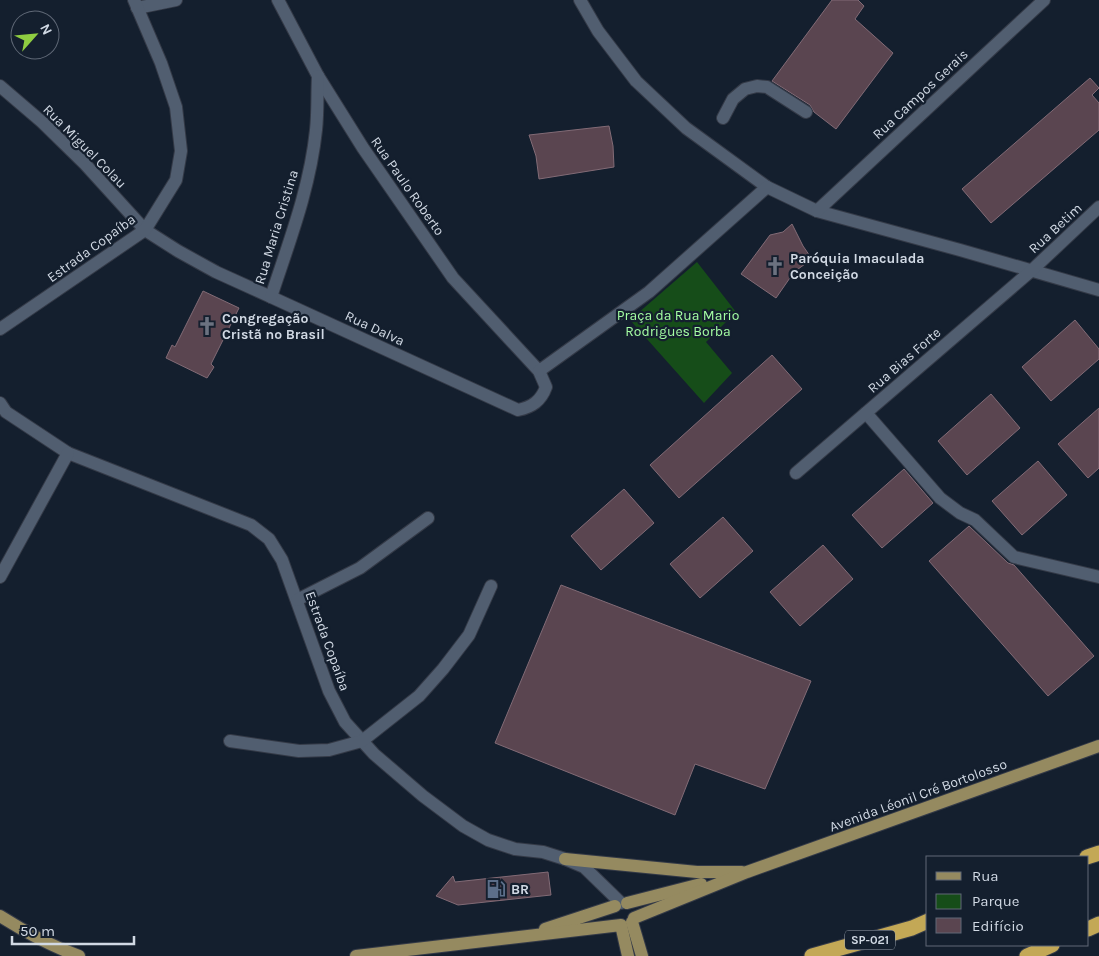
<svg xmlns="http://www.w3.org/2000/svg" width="1099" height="956" viewBox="0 0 1099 956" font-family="Karla,sans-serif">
<rect width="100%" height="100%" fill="#141f2e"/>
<!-- green -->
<polygon fill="#164d19" points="697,262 736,312 706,342 732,373 704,403 630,320"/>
<!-- building -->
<g fill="#5a4550" stroke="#826b76">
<polygon points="832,0 858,0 864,6 855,19 893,53 836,129 814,112 810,105 772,81"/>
<polygon points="1090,78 1099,88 1092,95 1099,103 1099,130 991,223 962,189"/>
<polygon points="609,126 613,146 614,167 539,179 536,156 529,135"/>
<polygon points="792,224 803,246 812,259 794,272 776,298 741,274 770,235 783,232"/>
<polygon points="203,291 239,308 211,364 214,367 207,378 166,358 172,345 175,347"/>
<polygon points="1075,320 1099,349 1099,359 1051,401 1022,367"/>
<polygon points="772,355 802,389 679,498 650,465"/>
<polygon points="991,394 1020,428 967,475 938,441"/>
<polygon points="1099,408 1099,468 1088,478 1058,444"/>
<polygon points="1038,461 1067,495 1022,535 992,501"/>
<polygon points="904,469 933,503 882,548 852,515"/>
<polygon points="624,489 654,523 601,570 571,536"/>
<polygon points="723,517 753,551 700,598 670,564"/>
<polygon points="969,526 1008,563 1014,565 1094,656 1048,696 929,561"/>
<polygon points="823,545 853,579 800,626 770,592"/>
<polygon points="561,585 811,681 765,789 695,764 675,815 495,743"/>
<polygon points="548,872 551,895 458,905 436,896 453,876 455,882"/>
</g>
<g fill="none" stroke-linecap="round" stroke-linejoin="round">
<!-- minor casing -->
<g stroke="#343a47" stroke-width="14">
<g id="minor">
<polyline points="580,0 598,31 636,81 686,128 767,187 817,211 960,250 1099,290"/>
<polyline points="137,8 176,0"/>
<path d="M0,86L42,122L85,164L145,230L178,251L216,272L271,297L518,410C532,407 541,401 546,387L539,371L453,278L363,148L318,76L278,0"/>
<polyline points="723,118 733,99 745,89 757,86 767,87 806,112"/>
<polyline points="817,211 1044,0"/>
<path d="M271,297C289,242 310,188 316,130C318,112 317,94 318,76"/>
<polyline points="0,329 145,230 176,180 181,151 176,107 161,63 134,0"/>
<polyline points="539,371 649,292 767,187"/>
<polyline points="0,403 6,412 68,453 251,525 269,539 282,560 329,691 345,722 374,754 423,796 463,826 488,840 515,849 543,852 565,859 584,867 621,903"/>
<polyline points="866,413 940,498 960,513 975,520 1014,557 1099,577"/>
<polyline points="796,473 1031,271 1099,207"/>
<polyline points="0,577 68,453"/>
<polyline points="297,600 360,568 428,518"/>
<polyline points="230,741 299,751 329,750 362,741 419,696 443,669 469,635 491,586"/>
</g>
</g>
<!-- major casing -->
<g stroke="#343a47" stroke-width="14">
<g id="major">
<polyline points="565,859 697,872 742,872"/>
<polyline points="627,903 701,884"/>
<path d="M0,916C25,932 51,946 79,956"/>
<polyline points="634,918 747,872 1099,746"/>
<polyline points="632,922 642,956"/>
<polyline points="545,929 615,906"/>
<polyline points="356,956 621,925 628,956"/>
</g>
</g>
<!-- highway casing -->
<g stroke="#343a47" stroke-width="17">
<g id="highway">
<polyline points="1087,857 1099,853"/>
<polyline points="1088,929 1099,924"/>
<polyline points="812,956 912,928 928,921"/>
<polyline points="1027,956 1052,945"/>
</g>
</g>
<!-- minor -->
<use href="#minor" stroke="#515e70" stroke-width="12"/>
<!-- major -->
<use href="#major" stroke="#958a60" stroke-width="12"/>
<!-- highway -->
<use href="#highway" stroke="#c3a856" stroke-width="15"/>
</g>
<!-- icons -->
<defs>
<g id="church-bare" transform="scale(1.5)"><path d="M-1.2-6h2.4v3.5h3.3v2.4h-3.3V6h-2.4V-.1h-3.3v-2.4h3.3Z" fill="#6b7280" stroke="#141f2e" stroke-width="2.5" paint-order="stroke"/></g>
<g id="fuel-bare" transform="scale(1.5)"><path d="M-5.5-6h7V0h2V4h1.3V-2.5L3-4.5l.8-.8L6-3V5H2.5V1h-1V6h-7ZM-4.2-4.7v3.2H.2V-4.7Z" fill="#5c6f8a" stroke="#141f2e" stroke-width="2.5" paint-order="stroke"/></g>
</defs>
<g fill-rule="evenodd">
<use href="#church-bare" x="775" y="266"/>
<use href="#church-bare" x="207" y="326"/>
<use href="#fuel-bare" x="496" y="889"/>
</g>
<g text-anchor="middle" stroke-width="4.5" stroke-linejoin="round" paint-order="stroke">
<!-- shield labels -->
<rect fill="#141f2e" stroke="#98a1ad" stroke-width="1" x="845" y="930.5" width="50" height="19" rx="4"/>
<g font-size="12" font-weight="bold" fill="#d1d9e4">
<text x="870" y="944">SP-021</text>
</g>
<!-- street labels -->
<g font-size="14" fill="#d1d9e4" stroke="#141f2e">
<text transform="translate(920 94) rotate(-43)" y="5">Rua Campos Gerais</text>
<text transform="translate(85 146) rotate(45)" y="5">Rua Miguel Colau</text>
<text transform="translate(408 186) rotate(55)" y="5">Rua Paulo Roberto</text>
<text transform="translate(276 227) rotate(-73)" y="5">Rua Maria Cristina</text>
<text transform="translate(1055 228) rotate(-43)" y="5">Rua Betim</text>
<text transform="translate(91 248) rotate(-36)" y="5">Estrada Copaíba</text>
<text transform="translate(375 328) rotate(25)" y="5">Rua Dalva</text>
<text transform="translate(904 360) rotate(-41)" y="5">Rua Bias Forte</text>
<text transform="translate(328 641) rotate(70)" y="5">Estrada Copaíba</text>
<text transform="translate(918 795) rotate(-20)" y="5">Avenida Léonil Cré Bortolosso</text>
</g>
<!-- poi labels -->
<g font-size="14" font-weight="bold" fill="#d1d9e4" stroke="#141f2e" text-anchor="start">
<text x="790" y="263">Paróquia Imaculada<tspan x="790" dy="16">Conceição</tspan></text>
<text x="222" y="323">Congregação<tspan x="222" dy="16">Cristã no Brasil</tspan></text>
<text x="511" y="894">BR</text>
</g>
<!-- park labels -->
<g font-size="14" fill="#a4fda3" stroke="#141f2e">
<text x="678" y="320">Praça da Rua Mario<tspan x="678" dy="16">Rodrigues Borba</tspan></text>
</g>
</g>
<!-- legend -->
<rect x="926" y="856" width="162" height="90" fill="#141f2e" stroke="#606977"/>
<rect x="936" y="872" width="25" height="8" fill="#958a60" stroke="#606977"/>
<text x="972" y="881" font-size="15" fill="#d1d9e4">Rua</text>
<rect x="936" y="894" width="25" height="15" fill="#164d19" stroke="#606977"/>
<text x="972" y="906" font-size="15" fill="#d1d9e4">Parque</text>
<rect x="936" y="918" width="25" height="15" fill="#5a4550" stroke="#606977"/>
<text x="972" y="931" font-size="15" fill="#d1d9e4">Edifício</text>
<!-- north arrow -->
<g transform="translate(35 35) rotate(63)"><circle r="24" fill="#141f2e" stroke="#606977"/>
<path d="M0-4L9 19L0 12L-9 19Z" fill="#8fcd41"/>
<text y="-8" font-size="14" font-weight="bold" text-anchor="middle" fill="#d1d9e4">N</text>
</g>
<!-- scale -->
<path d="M12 936v8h122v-8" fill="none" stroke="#d1d9e4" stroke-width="2.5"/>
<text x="20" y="936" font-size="15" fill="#d1d9e4" stroke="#141f2e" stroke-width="4" paint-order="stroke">50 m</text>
</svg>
